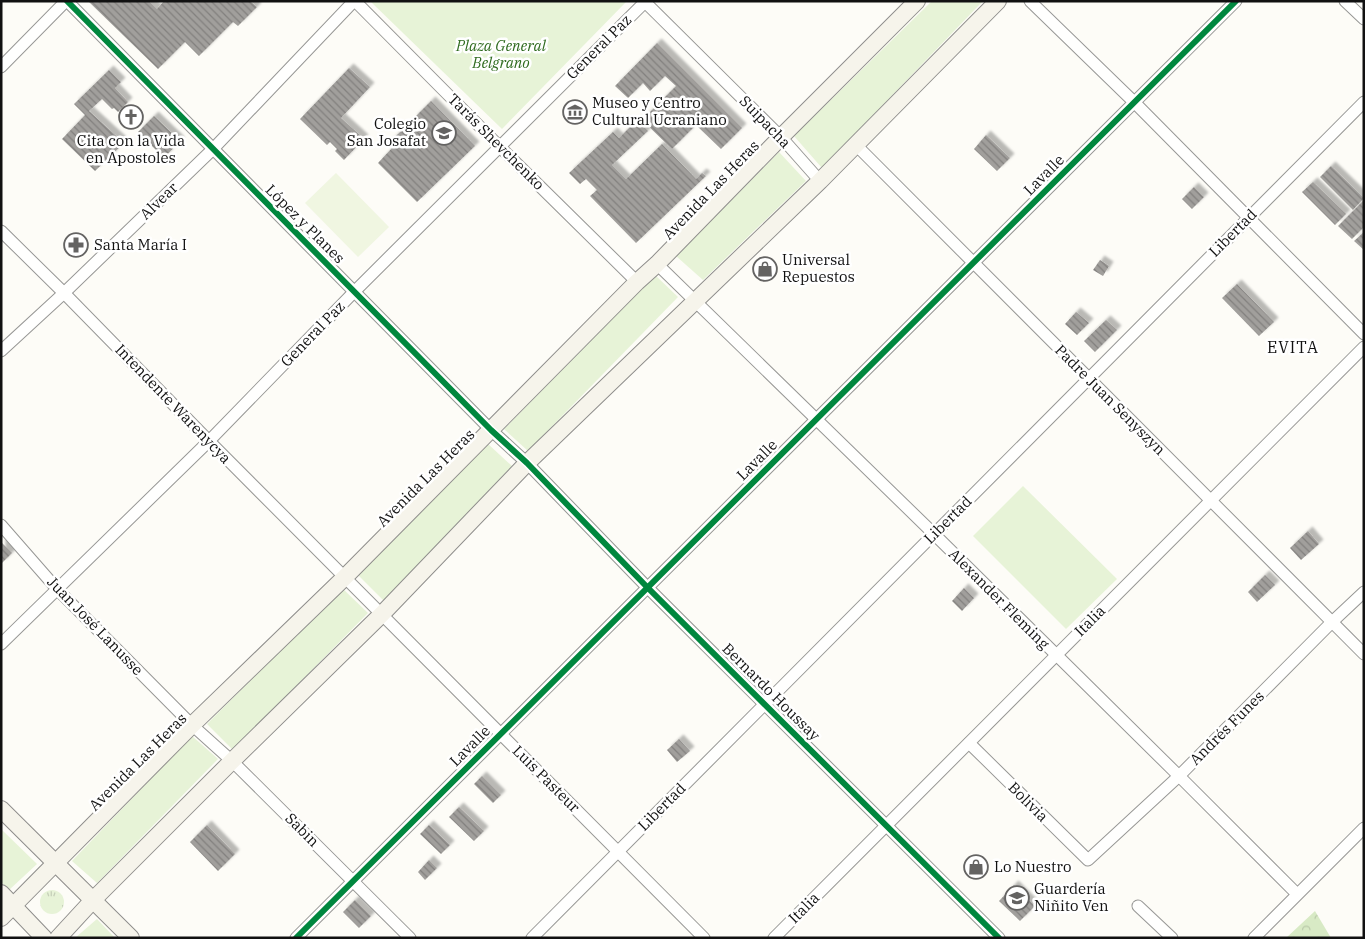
<svg xmlns="http://www.w3.org/2000/svg" width="1365" height="939" viewBox="0 0 1365 939" font-family="'IBM Plex Serif',serif">
<defs>
<pattern id="grass-tufts" width="24" height="20" patternUnits="userSpaceOnUse" patternTransform="scale(1.25)"><rect width="24" height="20" fill="#e7f3d7"/><path d="M3 7l-1-3M5 7V3M7 7l1-3M15 17l-1-3M17 17v-4M19 17l1-3" fill="none" stroke="#c5cfb8"/></pattern>
<pattern id="forest-crowns" width="20" height="18" patternUnits="userSpaceOnUse" patternTransform="scale(1.25)"><rect width="20" height="18" fill="#d8eac5"/><path d="M2 6a3 3 0 1 1 6 0M12 15a3 3 0 1 1 6 0" fill="none" stroke="#b8c8a8"/></pattern>
<pattern id="building-back-hatch" width="6" height="6" patternUnits="userSpaceOnUse" patternTransform="scale(1.25)"><rect width="6" height="6" fill="#a19f9c"/><path d="M-1 5l2 2M0 0l6 6M5-1l2 2" fill="none" stroke="#82807e"/></pattern>
<filter id="shadow"><feDropShadow dx="4.5" dy="-4.5" stdDeviation="1" flood-color="#0004"/></filter>
</defs>
<rect width="100%" height="100%" fill="#fdfcf7"/>
<!-- grass -->
<circle fill="url(#grass-tufts)" cx="52" cy="902" r="12"/>
<!-- forest -->
<polygon fill="url(#forest-crowns)" points="1315,911 1331,938 1286,938"/>
<!-- park -->
<g fill="#e7f3d7">
<polygon points="370,1 627,1 502,129"/>
<polygon points="932,1 983,1 822,168 794,136"/>
<polygon points="779,152 806,181 703,280 676,256"/>
<polygon points="655,275 678,297 528,451 504,429"/>
<polygon points="487,443 512,466 384,601 357,574"/>
<polygon points="1023,486 1117,579 1066,629 973,536"/>
<polygon points="342,588 368,613 233,750 207,724"/>
<polygon points="192,736 218,759 97,883 72,861"/>
<polygon points="1,829 37,864 9,890 1,882"/>
<polygon points="97,919 115,938 75,938"/>
</g>
<!-- pitch -->
<polygon fill="#f0f6e1" points="336,173 389,227 358,257 305,203"/>
<!-- building -->
<g fill="url(#building-back-hatch)" filter="url(#shadow)">
<polygon points="88,1 149,1 157,9 164,1 250,1 257,7 238,26 233,22 199,56 185,42 158,69"/>
<polygon points="657,43 742,128 721,149 696,125 672,149 642,120 676,86 665,76 650,91 643,83 628,98 615,86"/>
<polygon points="349,68 370,87 341,118 364,139 344,160 335,151 337,149 330,142 327,145 300,119"/>
<polygon points="109,70 121,82 115,88 128,102 118,112 114,108 112,109 102,99 89,111 124,143 95,171 62,139 85,115 74,104"/>
<polygon points="431,101 475,146 417,202 378,163 392,148 388,144 403,129 410,136 420,126 413,119"/>
<polygon points="154,116 180,141 164,158 138,132"/>
<polygon points="637,120 648,131 612,165 626,179 662,144 696,179 702,173 706,176 636,243 590,196 597,190 586,179 580,184 569,173 613,132 619,138"/>
<polygon points="986,135 1010,158 997,171 974,149"/>
<polygon points="1331,166 1364,198 1353,210 1320,177"/>
<polygon points="1313,182 1346,214 1335,225 1302,192"/>
<polygon points="1194,187 1204,197 1192,209 1182,199"/>
<polygon points="1363,201 1364,227 1352,239 1338,226"/>
<polygon points="1364,232 1364,250 1354,241"/>
<polygon points="1100,260 1109,266 1103,276 1093,270"/>
<polygon points="1237,284 1274,322 1259,336 1222,298"/>
<polygon points="1076,312 1089,323 1077,335 1065,324"/>
<polygon points="1106,320 1117,330 1095,352 1084,341"/>
<polygon points="1308,531 1319,544 1301,560 1290,548"/>
<polygon points="1,542 12,553 1,564"/>
<polygon points="1265,575 1275,585 1257,602 1248,592"/>
<polygon points="964,588 974,598 962,611 952,601"/>
<polygon points="679,739 690,751 677,762 667,750"/>
<polygon points="482,776 501,795 493,803 474,784"/>
<polygon points="459,807 484,831 474,841 449,817"/>
<polygon points="207,825 235,854 218,871 190,842"/>
<polygon points="429,825 450,845 441,854 420,834"/>
<polygon points="429,860 437,868 425,880 418,872"/>
<polygon points="1014,885 1035,906 1020,921 999,901"/>
<polygon points="355,900 371,916 359,928 343,912"/>
</g>
<g fill="none" stroke-linecap="round" stroke-linejoin="round">
<!-- street casing -->
<g stroke="#979795" stroke-width="13">
<g id="street">
<polyline points="67,1 491,430 527,463 647,587 999,938"/>
<polyline points="355,1 500,147 637,282"/>
<polyline points="644,1 781,137 820,181"/>
<polyline points="1030,1 1134,102 1364,334"/>
<polyline points="1345,1 1364,19"/>
<polyline points="1,67 66,1"/>
<polyline points="856,145 1364,654"/>
<polyline points="1,231 64,293 209,441 704,938"/>
<polyline points="657,264 934,534 1179,776 1297,894"/>
<polyline points="1,351 64,293 213,149 354,1"/>
<polyline points="1,525 57,589 192,725 232,761 410,938"/>
<polyline points="1,644 209,441 354,292 646,1"/>
<polyline points="969,743 1088,860 1179,776 1332,622 1364,592"/>
<polyline points="1138,906 1172,938"/>
<polyline points="296,938 1236,1"/>
<polyline points="532,938 1364,102"/>
<polyline points="774,938 1364,347"/>
<polyline points="1254,938 1364,828"/>
</g>
</g>
<!-- secondary casing -->
<g stroke="#8e8d8b" stroke-width="18">
<g id="secondary">
<polyline points="1,809 131,938"/>
<polyline points="1,893 44,938"/>
<polyline points="1,918 192,725 345,577 637,282 657,264 781,137 917,1"/>
<polyline points="58,938 93,900 232,761 382,614 527,463 820,181 998,1"/>
</g>
</g>
<!-- street -->
<use href="#street" stroke="#fffffe" stroke-width="11"/>
<!-- secondary -->
<use href="#secondary" stroke="#f6f4eb" stroke-width="16"/>
<!-- cycleway casing -->
<g stroke="#fff" stroke-width="9">
<g id="cycleway">
<polyline points="67,1 491,430 527,463 647,587 999,938"/>
<polyline points="296,938 1236,1"/>
</g>
</g>
<!-- cycleway -->
<use href="#cycleway" stroke="#00873e" stroke-width="6"/>
</g>
<!-- icons -->
<defs>
<g id="museum-ring" transform="scale(1.25)"><circle r="9.5" fill="#fff" stroke="#646362" stroke-width="1.5"/><path d="M0-6L6-3V-2H-6V-3ZM-5-1h2V3h-2ZM-1-1h2V3h-2ZM3-1h2V3H3ZM-6 4H6V6H-6Z" fill="#646362"/></g>
<g id="church-ring" transform="scale(1.25)"><circle r="9.5" fill="#fff" stroke="#646362" stroke-width="1.5"/><path d="M-1.2-6h2.4v3.5h3.3v2.4h-3.3V6h-2.4V-.1h-3.3v-2.4h3.3Z" fill="#646362"/></g>
<g id="school-ring" transform="scale(1.25)"><circle r="9.5" fill="#fff" stroke="#646362" stroke-width="1.5"/><path d="M0-5L7-2L0 1L-7-2ZM-4 1L0 2.5L4 1V4Q0 6-4 4Z" fill="#646362"/></g>
<g id="pharmacy-ring" transform="scale(1.25)"><circle r="9.5" fill="#fff" stroke="#646362" stroke-width="1.5"/><path d="M-2-6h4v4h4v4h-4v4h-4v-4h-4v-4h4Z" fill="#646362"/></g>
<g id="shop-ring" transform="scale(1.25)"><circle r="9.5" fill="#fff" stroke="#646362" stroke-width="1.5"/><path d="M-5-2.5h2.3a2.7 3.5 0 0 1 5.4 0H5L5.5 6h-11ZM-1.5-2.5h3a1.5 2.3 0 0 0-3 0Z" fill="#646362"/></g>
</defs>
<g fill-rule="evenodd">
<use href="#museum-ring" x="575" y="112"/>
<use href="#church-ring" x="131" y="117"/>
<use href="#school-ring" x="444" y="133"/>
<use href="#pharmacy-ring" x="76" y="245"/>
<use href="#shop-ring" x="765" y="269"/>
<use href="#shop-ring" x="976" y="867"/>
<use href="#school-ring" x="1017" y="898"/>
</g>
<g text-anchor="middle" stroke-width="5" stroke-linejoin="round" paint-order="stroke">
<!-- park labels -->
<g font-size="15" font-style="italic" fill="#2f6b1f" stroke="#fff">
<text x="501" y="51">Plaza General<tspan x="501" dy="17">Belgrano</tspan></text>
</g>
<!-- street labels -->
<g font-size="15" fill="#111" stroke="#fff">
<text transform="translate(599 47) rotate(-45)" y="5">General Paz</text>
<text transform="translate(765 122) rotate(46)" y="5">Suipacha</text>
<text transform="translate(496 142) rotate(45)" y="5">Tarás Shevchenko</text>
<text transform="translate(1044 175) rotate(-45)" y="5">Lavalle</text>
<text transform="translate(711 190) rotate(-46)" y="5">Avenida Las Heras</text>
<text transform="translate(159 201) rotate(-44)" y="5">Alvear</text>
<text transform="translate(305 224) rotate(45)" y="5">López y Planes</text>
<text transform="translate(1233 233) rotate(-45)" y="5">Libertad</text>
<text transform="translate(313 334) rotate(-46)" y="5">General Paz</text>
<text transform="translate(1110 400) rotate(45)" y="5">Padre Juan Senyszyn</text>
<text transform="translate(173 404) rotate(46)" y="5">Intendente Warenycya</text>
<text transform="translate(757 460) rotate(-45)" y="5">Lavalle</text>
<text transform="translate(426 478) rotate(-45)" y="5">Avenida Las Heras</text>
<text transform="translate(948 520) rotate(-45)" y="5">Libertad</text>
<text transform="translate(999 599) rotate(45)" y="5">Alexander Fleming</text>
<text transform="translate(1090 621) rotate(-45)" y="5">Italia</text>
<text transform="translate(95 626) rotate(46)" y="5">Juan José Lanusse</text>
<text transform="translate(771 692) rotate(45)" y="5">Bernardo Houssay</text>
<text transform="translate(1227 728) rotate(-45)" y="5">Andrés Funes</text>
<text transform="translate(470 746) rotate(-45)" y="5">Lavalle</text>
<text transform="translate(138 762) rotate(-45)" y="5">Avenida Las Heras</text>
<text transform="translate(546 779) rotate(45)" y="5">Luis Pasteur</text>
<text transform="translate(1028 802) rotate(45)" y="5">Bolivia</text>
<text transform="translate(662 807) rotate(-45)" y="5">Libertad</text>
<text transform="translate(302 830) rotate(45)" y="5">Sabin</text>
<text transform="translate(804 908) rotate(-45)" y="5">Italia</text>
</g>
<!-- poi labels -->
<g font-size="15" fill="#111" stroke="#fff" text-anchor="start">
<text x="592" y="108">Museo y Centro<tspan x="592" dy="17">Cultural Ucraniano</tspan></text>
<text x="426" y="129" text-anchor="end">Colegio<tspan x="426" dy="17">San Josafat</tspan></text>
<text x="131" y="146" text-anchor="middle">Cita con la Vida<tspan x="131" dy="17">en Apostoles</tspan></text>
<text x="94" y="250">Santa María I</text>
<text x="782" y="265">Universal<tspan x="782" dy="17">Repuestos</tspan></text>
<text x="994" y="872">Lo Nuestro</text>
<text x="1034" y="894">Guardería<tspan x="1034" dy="17">Niñito Ven</tspan></text>
</g>
<!-- neighbourhood labels -->
<g font-size="16" letter-spacing="1" fill="#111" stroke="#fff">
<text x="1293" y="353">EVITA</text>
</g>
</g>
<!-- border -->
<rect width="1365" height="939" fill="none" stroke="#111111" stroke-width="5"/>
</svg>
